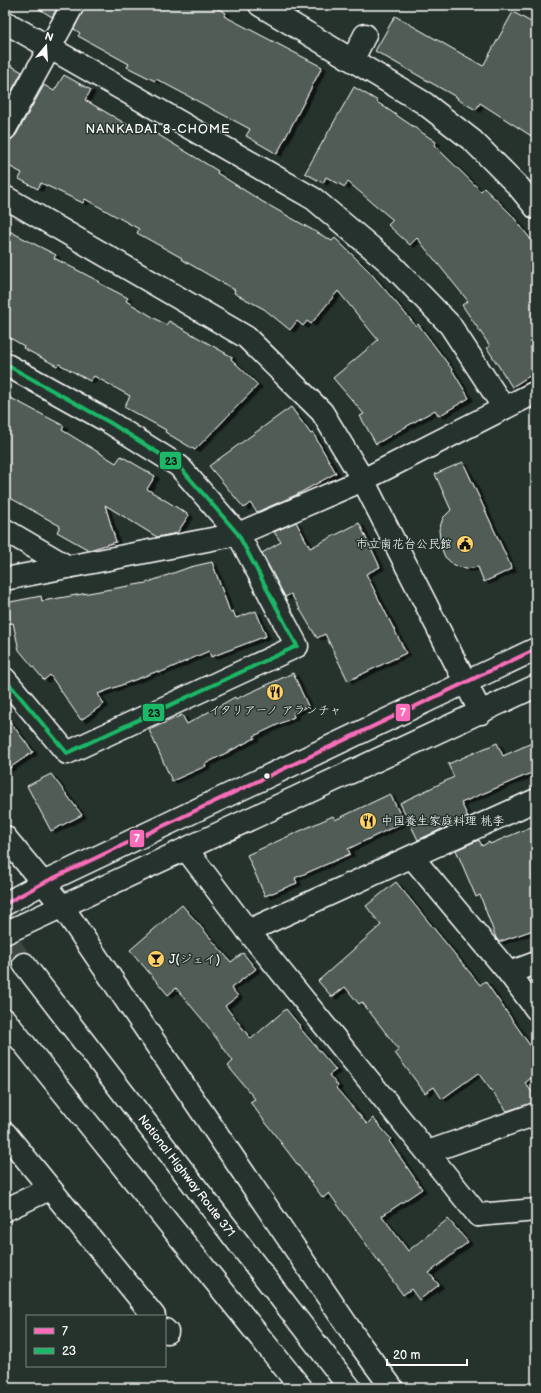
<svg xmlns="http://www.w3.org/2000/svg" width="541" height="1393" viewBox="0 0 541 1393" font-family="'Balsamiq Sans','Klee One',sans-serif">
<defs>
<filter id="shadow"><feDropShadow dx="4.5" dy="2.5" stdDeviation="0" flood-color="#0009"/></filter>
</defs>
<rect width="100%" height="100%" fill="#26332d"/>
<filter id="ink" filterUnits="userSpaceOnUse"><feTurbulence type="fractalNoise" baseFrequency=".025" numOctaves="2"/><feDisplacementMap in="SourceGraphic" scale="8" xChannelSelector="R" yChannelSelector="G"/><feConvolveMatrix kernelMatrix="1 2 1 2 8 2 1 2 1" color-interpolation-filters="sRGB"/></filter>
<g filter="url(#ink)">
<!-- building -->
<g fill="#515c57" stroke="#fff" filter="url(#shadow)">
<polygon points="33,5 59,5 52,17"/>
<polygon points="85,5 211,5 226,13 224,16 322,67 277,154 246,136 250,129 156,79 155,81 127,67 129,64 78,36 80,33 74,29"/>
<polygon points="513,12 536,25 536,139 480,103 476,110 457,99 458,98 375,51 395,16 483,66"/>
<polygon points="5,62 22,72 5,103"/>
<polygon points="64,75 91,90 85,100 138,131 142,125 218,171 217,173 263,202 332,241 335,238 369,271 416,326 418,324 451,368 469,398 439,416 435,410 376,444 360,416 364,414 333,378 378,340 338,291 311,324 307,321 303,326 297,321 290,330 264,309 234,293 235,290 181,259 182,258 137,233 139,229 85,199 83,203 41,183 38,189 19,179 22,173 5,164 5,141 11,140 16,135 44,85 54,91"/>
<polygon points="354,87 378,101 377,102 436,142 434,145 481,191 484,188 511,214 536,246 536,372 512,387 487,348 490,346 462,305 468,301 417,238 410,245 388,225 393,220 348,182 345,187 326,177 323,183 305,173"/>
<polygon points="5,229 56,255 54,258 100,282 99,283 128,298 126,301 166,325 169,321 232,357 231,359 258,385 195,450 165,432 166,430 124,407 130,396 94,376 90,381 59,364 57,366 23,348 24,346 5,335"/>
<polygon points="5,395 64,426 62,430 116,463 121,456 155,476 147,489 189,515 177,533 157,537 105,505 116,542 89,550 57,532 60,526 5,495"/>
<polygon points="291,407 311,434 313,433 336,473 296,495 257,512 250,503 244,508 209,466"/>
<polygon points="463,462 512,569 484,582 478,567 466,569 454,565 445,557 441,547 439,530 443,518 451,510 435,474"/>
<polygon points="296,522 310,548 359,523 380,567 366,574 406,653 348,681 325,634 317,638 291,594 285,597 262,553 281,542 274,532"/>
<polygon points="212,562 230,612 233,611 236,618 256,611 266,636 211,657 209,651 159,673 158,671 98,694 104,704 81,720 50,675 44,680 19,650 13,623 5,624 5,603 41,596 42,601 146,583 190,567"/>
<polygon points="293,673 308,706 293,713 294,717 254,736 255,738 205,764 206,766 172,781 149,730 182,715 187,724 235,697 236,699"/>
<polygon points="5,715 33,752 5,771"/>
<polygon points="536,741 536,771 461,803 468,817 418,840 400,803 454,777 448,764 497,743 503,756"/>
<polygon points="51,774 82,815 51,831 27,786"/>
<polygon points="390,794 404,822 348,849 350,854 295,878 297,883 265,896 247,855 333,816 335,820"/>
<polygon points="531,827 536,838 536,929 499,942 496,938 480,895 476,897 456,850 479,840 482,846 489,842 490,844"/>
<polygon points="396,882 480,985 485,981 536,1054 536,1074 525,1083 536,1097 536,1102 507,1111 478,1073 442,1099 434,1087 425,1093 395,1053 399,1050 362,1002 359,1004 345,987 332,997 318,981 381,925 366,906"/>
<polygon points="182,905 231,962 243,953 256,969 231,988 238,996 225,1006 251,1039 286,1009 300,1026 299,1027 336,1070 329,1075 338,1086 336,1088 367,1124 373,1118 391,1139 389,1141 422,1189 382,1216 408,1251 448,1219 468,1242 429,1273 439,1285 419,1300 411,1289 403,1295 329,1193 323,1198 250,1102 255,1099 228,1066 233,1061 206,1024 176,988 168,995 130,950"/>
</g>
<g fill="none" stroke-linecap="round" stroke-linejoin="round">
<!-- highway-tunnel -->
<polyline stroke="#3c4742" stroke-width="22" stroke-dasharray="22 11" stroke-linecap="butt" points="5,939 24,964"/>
<!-- street casing -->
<g stroke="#fff" stroke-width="25">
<g id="street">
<polyline points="260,5 424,103 473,141 518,186 536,208"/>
<polyline points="5,22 314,199 391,264 450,325 504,408"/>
<polyline points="353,59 365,35"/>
<polyline points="5,129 73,5"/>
<polyline points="5,197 246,337 322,412 363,480"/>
<polyline points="5,364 109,422 179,466 238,534 297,646 67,753 5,679"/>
<polyline points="5,530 68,567"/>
<polyline points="5,579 238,534 363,480 536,392"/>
<polyline points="186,849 248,931 478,1215"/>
<polyline points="412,857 509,973 536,1009"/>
<polyline points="248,931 536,800"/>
<polyline points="509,973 536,963"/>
<polyline points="5,1133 154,1316"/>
<polyline points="428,1152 536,1114"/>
<polyline points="5,1210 49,1189"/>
<polyline points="165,1330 167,1332"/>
</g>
</g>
<!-- secondary casing -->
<g stroke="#fff" stroke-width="25">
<g id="secondary">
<polyline points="363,480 481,713"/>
<polyline points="5,904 43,883 536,649"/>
<polyline points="5,933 536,686"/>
<polyline points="478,1215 536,1210"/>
</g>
</g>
<!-- highway casing -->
<g stroke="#fff" stroke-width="25">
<g id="highway">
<polyline points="5,837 62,906 362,1347 392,1388"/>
<path id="s1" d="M24,964L350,1388"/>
<polyline points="5,1020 301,1388"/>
</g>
</g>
<!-- street -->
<use href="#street" stroke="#26332d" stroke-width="22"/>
<!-- secondary -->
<use href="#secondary" stroke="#26332d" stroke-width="22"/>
<!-- highway -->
<use href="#highway" stroke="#26332d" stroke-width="22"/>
<!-- bus-1 casing -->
<g stroke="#26332d" stroke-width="7">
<polyline id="bus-1" points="5,904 43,883 536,649"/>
</g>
<!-- bus-2 casing -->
<g stroke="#26332d" stroke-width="7">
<polyline id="bus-2" points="5,364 109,422 179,466 238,534 297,646 67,753 5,679"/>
</g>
<!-- bus-1 -->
<use href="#bus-1" stroke="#fb6dba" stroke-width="4"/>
<!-- bus-2 -->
<use href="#bus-2" stroke="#1ab867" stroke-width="4"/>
</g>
</g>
<!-- icons -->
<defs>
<g id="civic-disc" transform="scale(0.9)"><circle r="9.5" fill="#ffd166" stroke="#26332d"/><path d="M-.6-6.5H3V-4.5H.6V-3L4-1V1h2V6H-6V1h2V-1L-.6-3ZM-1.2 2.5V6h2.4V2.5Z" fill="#111"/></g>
<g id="restaurant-disc" transform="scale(0.9)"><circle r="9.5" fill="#ffd166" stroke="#26332d"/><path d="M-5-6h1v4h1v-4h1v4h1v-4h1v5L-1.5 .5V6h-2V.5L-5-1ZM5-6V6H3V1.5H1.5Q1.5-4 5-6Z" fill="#111"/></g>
<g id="bar-disc" transform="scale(0.9)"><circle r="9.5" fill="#ffd166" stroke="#26332d"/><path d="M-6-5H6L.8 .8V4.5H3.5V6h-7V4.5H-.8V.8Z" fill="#111"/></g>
</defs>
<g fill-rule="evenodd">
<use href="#civic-disc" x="465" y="544"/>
<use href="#restaurant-disc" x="275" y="692"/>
<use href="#restaurant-disc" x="368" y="821"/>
<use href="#bar-disc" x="156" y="959"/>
</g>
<!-- markers -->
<circle fill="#fff" stroke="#26332d" stroke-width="1.5" cx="267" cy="776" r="3.5"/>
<g text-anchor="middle" stroke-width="3" stroke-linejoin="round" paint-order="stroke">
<!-- poi labels -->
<g font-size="12" fill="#fff" stroke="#26332d" text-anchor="start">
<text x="452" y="548" text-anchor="end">市立南花台公民館</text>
<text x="275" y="714" text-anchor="middle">イタリアーノ アランチャ</text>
<text x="381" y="825">中国養生家庭料理 桃李</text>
<text x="169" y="963">J(ジェイ)</text>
</g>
<!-- street labels -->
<g font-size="12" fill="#fff" stroke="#26332d">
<text dy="4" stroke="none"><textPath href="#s1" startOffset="267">National Highway Route 371</textPath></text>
</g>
<!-- neighbourhood labels -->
<g font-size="13" letter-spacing="1" fill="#fff" stroke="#26332d">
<text x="158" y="133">NANKADAI 8-CHOME</text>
</g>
</g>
<g stroke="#26332d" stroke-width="1.5">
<rect x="159" y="451" width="23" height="19" rx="4" fill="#1ab867"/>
<rect x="395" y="703" width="16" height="19" rx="4" fill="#fb6dba"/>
<rect x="142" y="703" width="23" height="19" rx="4" fill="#1ab867"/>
<rect x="129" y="829" width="16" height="19" rx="4" fill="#fb6dba"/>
</g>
<g font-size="11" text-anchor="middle" font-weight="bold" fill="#fff">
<text x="403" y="716">7</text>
<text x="137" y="842">7</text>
</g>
<g font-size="11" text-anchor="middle" font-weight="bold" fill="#111">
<text x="171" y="465">23</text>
<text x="154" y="717">23</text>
</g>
<!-- margin -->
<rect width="541" height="1393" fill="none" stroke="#26332d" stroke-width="20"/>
<rect x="10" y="10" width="521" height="1373" fill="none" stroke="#fff" stroke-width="1.5" filter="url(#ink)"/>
<!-- legend -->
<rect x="26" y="1315" width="140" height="52" fill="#26332d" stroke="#7d8581"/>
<rect x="34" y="1328" width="20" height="6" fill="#fb6dba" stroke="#7d8581"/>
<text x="62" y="1335" font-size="12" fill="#ffffff">7</text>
<rect x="34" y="1348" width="20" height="6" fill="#1ab867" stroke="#7d8581"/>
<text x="62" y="1355" font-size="12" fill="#ffffff">23</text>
<!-- north arrow -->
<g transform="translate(46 46) rotate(18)" stroke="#26332d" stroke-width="3" paint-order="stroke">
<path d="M0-3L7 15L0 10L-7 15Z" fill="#ffffff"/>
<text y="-6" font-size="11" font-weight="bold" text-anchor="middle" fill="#ffffff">N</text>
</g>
<!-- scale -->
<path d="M387 1359v6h80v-6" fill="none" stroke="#ffffff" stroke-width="2"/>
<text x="393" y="1359" font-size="12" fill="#ffffff" stroke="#26332d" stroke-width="3" paint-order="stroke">20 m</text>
</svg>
